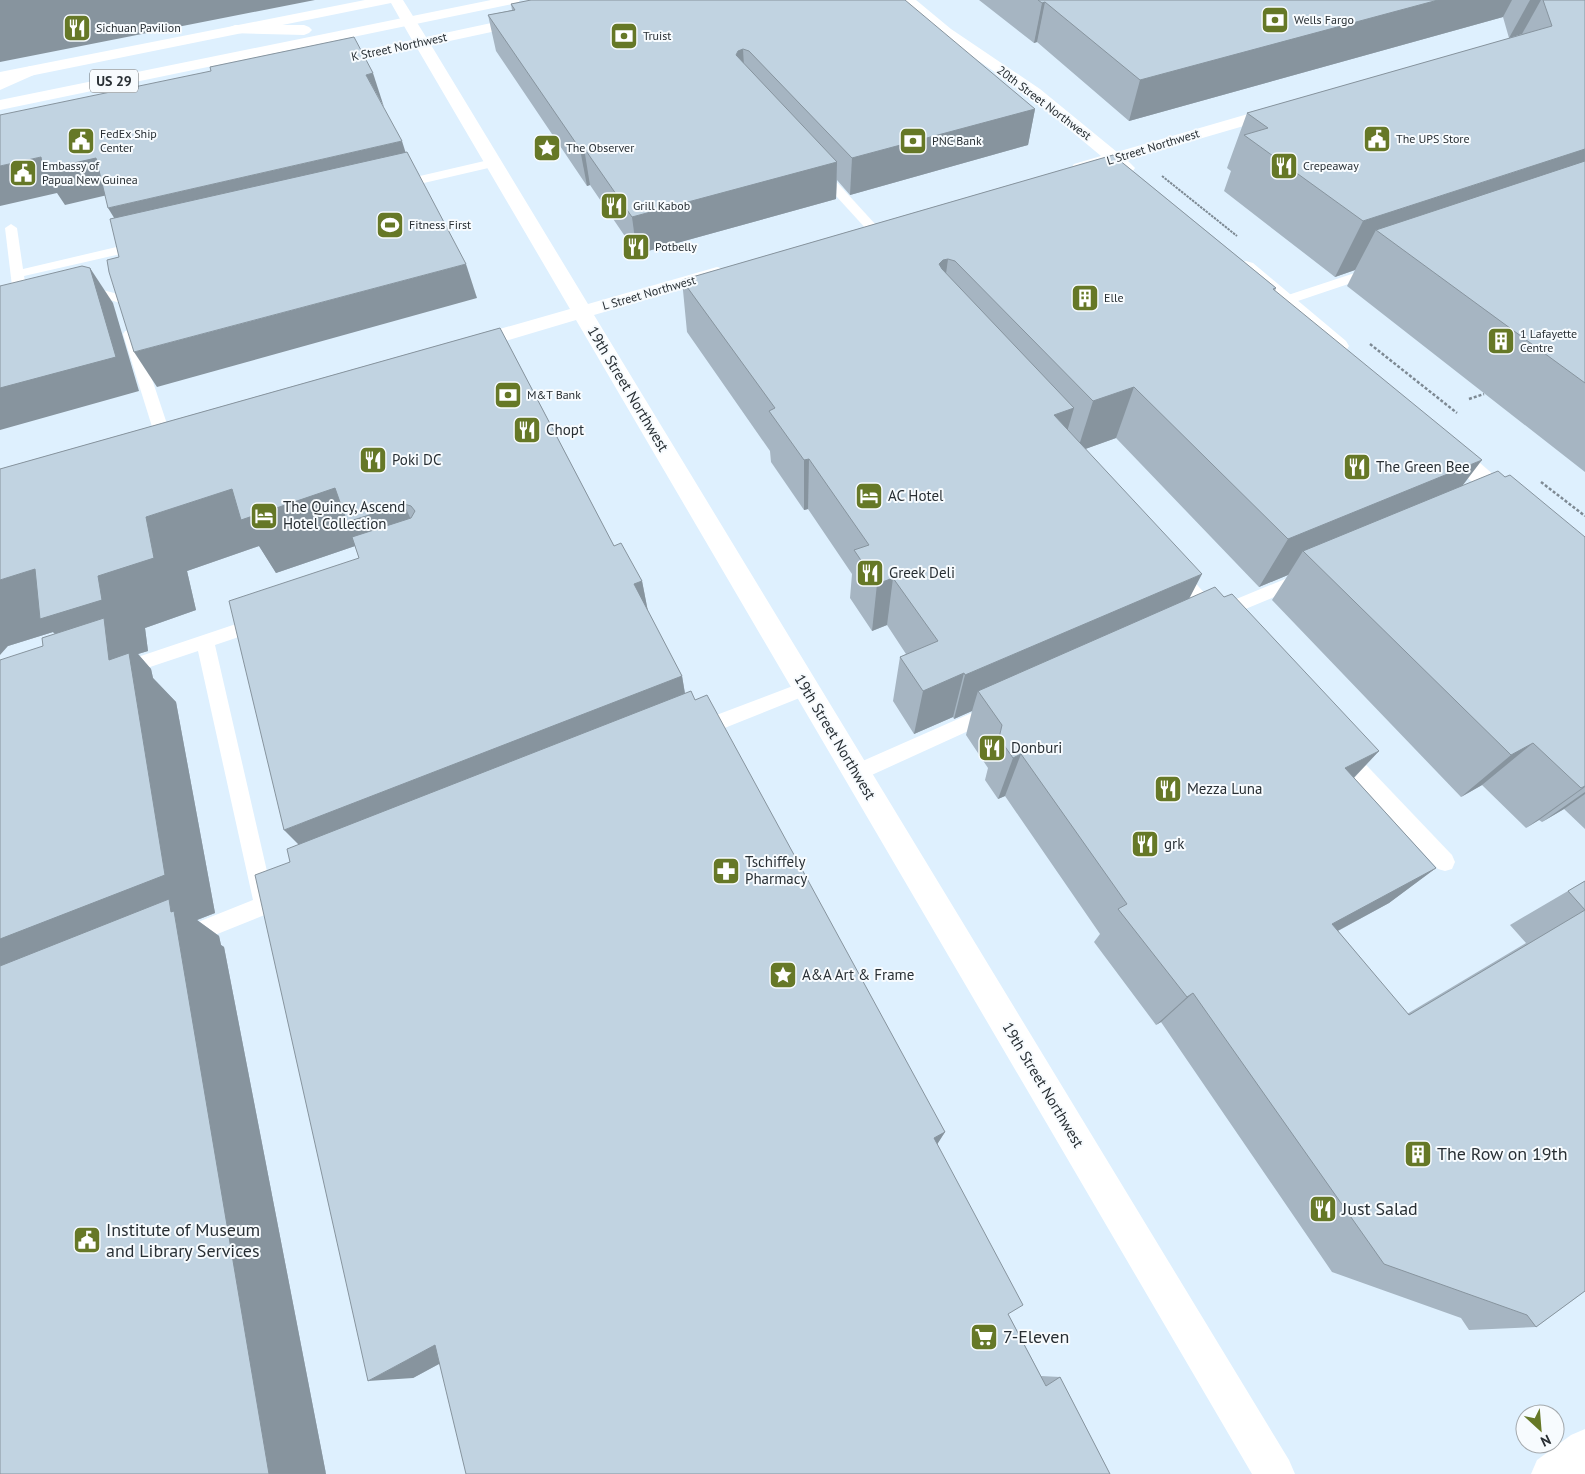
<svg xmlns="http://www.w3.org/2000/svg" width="1585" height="1474" viewBox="0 0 1585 1474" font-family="'PT Sans',sans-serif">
<rect width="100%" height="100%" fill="#def0fe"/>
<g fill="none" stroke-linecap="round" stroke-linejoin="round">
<!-- path-far1 -->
<polyline stroke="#7d8993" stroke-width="2" stroke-dasharray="2.5 1" stroke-linecap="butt" points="1162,176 1237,236"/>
<!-- path -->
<g stroke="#7d8993" stroke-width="2.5" stroke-dasharray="3 2" stroke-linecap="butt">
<polyline points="1370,344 1457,413"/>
<polyline points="1469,399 1484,394"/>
<polyline points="1541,482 1585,516"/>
</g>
<!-- lane -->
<g fill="#fff" fill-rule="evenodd">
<polygon points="493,159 499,163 497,166 398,189 392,185 394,182"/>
<polygon points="819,166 823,167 876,225 878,228 876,231 868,231 815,173 813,170 815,167"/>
<polygon points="11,224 17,228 23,269 142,241 148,245 147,248 24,276 26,286 19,290 12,286 5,228"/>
<polygon points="1376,266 1381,267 1383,270 1381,273 1292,303 1282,303 1280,300 1282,297"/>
<polygon points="83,285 126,296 128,299 121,303 78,292 76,289"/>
<polygon points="130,330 135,331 137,334 170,433 167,437 162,438 157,437 154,433 123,334 125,331"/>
<polygon points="1175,566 1181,567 1217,607 1302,572 1308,573 1310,578 1308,583 1214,622 1208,620 1169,577 1167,572 1169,567"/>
<polygon points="260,616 266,618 269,623 266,628 215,645 272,893 285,887 292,890 295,897 292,904 185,947 178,944 174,937 178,930 253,900 198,651 120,677 114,675 111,670 114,665"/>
<polygon points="806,681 812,683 815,688 812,693 697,739 690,737 688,731 690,725"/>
<polygon points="992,704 999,707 1001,712 999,717 863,779 856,781 849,779 846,773 849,767"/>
<polygon points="1343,746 1350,748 1452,855 1455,862 1452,869 1445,871 1438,869 1336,760 1334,754 1336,748"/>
</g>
<!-- secondary -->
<g fill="#fff" fill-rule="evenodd">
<polygon points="365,0 403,0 426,37 528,15 533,17 536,20 533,23 431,45 588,304 717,267 724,269 727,273 724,277 594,315 1289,1460 1295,1474 1252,1474 576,320 468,352 461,350 458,345 461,340 570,309 417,48 326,68 320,66 318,63 320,60 326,58 412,40 391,3 0,82 0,72"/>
<path d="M900,0H916L951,29L1040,89L1117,152L1279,105L1285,106L1287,110L1285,114L1127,160L1135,168L1132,172C1123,174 1118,171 1111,164L1080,173L1074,172L1071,168L1074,164L1101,156L1028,95L941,35Z"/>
<polygon points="1246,261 1253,263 1346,341 1349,346 1346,351 1339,353 1332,351 1239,271 1236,267 1239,263"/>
<polygon points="1447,439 1455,441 1519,497 1523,503 1519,509 1511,511 1503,509 1439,453 1436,447 1439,441"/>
</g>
<!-- primary -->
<polygon fill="#fff" fill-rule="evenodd" points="1585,1429 1585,1474 1531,1474 1537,1460 1571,1435"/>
<!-- highway -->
<g fill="#fff" fill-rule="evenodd">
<polygon points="491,0 520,0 518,3 513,4 0,110 0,100"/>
<polygon points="235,25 304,25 309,27 312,30 309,33 304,35 230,33 227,30 230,27"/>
<polygon points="30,66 36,68 38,71 36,74 0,90 0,79"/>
</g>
</g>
<!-- wall -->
<g fill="#a6b5c2">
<polygon points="531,0 1035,109 1028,145 850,195 837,180 836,199 637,254 590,185 587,186 496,51 488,15 512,10 511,4"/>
<polygon points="979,0 1585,0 1585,472 1347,286 1355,270 1335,277 1224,191 1231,171 1227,168 1247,113 1521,35 1522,34 1509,38 1503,17 1129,121 1037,42 1034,43"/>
<polygon points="1113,155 1276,288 1275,291 1463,486 1585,537 1585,829 1564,809 1542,822 1539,820 1526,828 1482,785 1461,797 1272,600 1288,575 1259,587 1116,438 1085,449 1189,599 1224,597 1379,751 1354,778 1436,868 1389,903 1338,931 1407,1014 1526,943 1510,925 1585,881 1585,1291 1536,1327 1469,1330 1461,1318 1332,1272 1161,1022 1156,1025 1094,942 1100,934 1005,796 998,799 985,780 988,768 966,735 972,711 954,719 953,717 914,734 893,701 900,657 906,654 887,625 872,631 850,598 852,574 808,509 804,510 771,462 770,451 687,332 682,280"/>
<polygon points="500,328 614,546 642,581 648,612 682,676 685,693 945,1132 937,1144 1008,1314 1041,1376 1060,1377 1110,1474 439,1364 413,1378 290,862 299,845 359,558 355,546 276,573 259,546 187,571 196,610 145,628 148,651 138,654 151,669 153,678 176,702 215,913 197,920 219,936 221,945 224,947 326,1474 43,646 55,634 53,632 8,646 0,469"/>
</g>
<!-- shaded-wall -->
<g fill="#87949e">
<polygon points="0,0 315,0 0,62"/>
<polygon points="1438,0 1512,0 1503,17 1129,121 1140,80"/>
<polygon points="1530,0 1541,0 1522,34 1509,38"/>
<polygon points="1045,2 1037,42 1034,43 1042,3"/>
<polygon points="743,49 745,85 736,55 738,51"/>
<polygon points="373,73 384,107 366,75"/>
<polygon points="1035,109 1028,145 850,195 852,158"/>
<polygon points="402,141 413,176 129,242 108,208"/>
<polygon points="584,148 590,185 587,186 580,149"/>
<polygon points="1585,149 1585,165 1376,230 1355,270 1335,277 1363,221"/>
<polygon points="41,157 96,158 116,193 65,205 57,193 0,206 0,166"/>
<polygon points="837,162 836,199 637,254 632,217"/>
<polygon points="948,259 941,311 939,264 943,260"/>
<polygon points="466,264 477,298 157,387 134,352"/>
<polygon points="90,268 113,303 139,391 0,430 0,388"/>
<polygon points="1134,387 1116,438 1077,452 1093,401"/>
<polygon points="1074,408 1059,459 1054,415"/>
<polygon points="809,459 808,509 804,510 804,460"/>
<polygon points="1482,460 1444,510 1303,551 1288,575 1259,587 1288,539"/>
<polygon points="335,488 404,504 428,558 358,545 276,573 259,546 187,571 196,610 145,628 148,651 138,654 151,669 153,678 176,702 215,913 197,920 219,936 221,945 224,947 326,1474 269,1474 0,999 0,939 92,670 53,632 8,646 0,655 0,580 35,569 98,576 146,517 232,489"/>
<polygon points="1202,574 1177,622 978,691 972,711 954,719 965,675"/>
<polygon points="893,578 887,625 872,631 877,584"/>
<polygon points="642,581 652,632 634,584"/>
<polygon points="964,673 953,717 914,734 923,691"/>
<polygon points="682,676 690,725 324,870 284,830"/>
<polygon points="1533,743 1482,785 1461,797 1511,755"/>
<polygon points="1379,751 1339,793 1345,768"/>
<polygon points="1021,754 1005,796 998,799 1013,758"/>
<polygon points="1585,786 1585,787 1539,820 1526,828"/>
<polygon points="1585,792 1585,794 1564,809 1542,822"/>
<polygon points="1436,868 1389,903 1291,956 1332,924"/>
<polygon points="1193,993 1161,1022 1156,1025 1187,997"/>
<polygon points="945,1132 931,1154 934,1138"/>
<polygon points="435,1345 472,1346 413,1378 368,1381"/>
</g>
<!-- building -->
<g fill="#c1d3e1" stroke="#87949e">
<polygon points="531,0 905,0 1035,109 852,158 749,51 743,49 738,51 736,55 837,162 632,217 584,148 580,149 488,15 515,10 511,4"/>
<polygon points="1038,0 1438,0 1140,80 1045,2 1042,3"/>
<polygon points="1543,0 1585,0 1585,149 1363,221 1244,135 1268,128 1247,113 1552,26"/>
<polygon points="354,37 373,73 366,75 402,141 108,208 96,158 43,170 41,157 0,166 0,115 211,71 210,67"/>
<polygon points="407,152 466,264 134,352 109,272 107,260 119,257 110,219"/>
<polygon points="1113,155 1276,288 1273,289 1482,460 1288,539 1134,387 1093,401 955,261 948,259 943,260 939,264 942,269 1074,408 1054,415 1202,574 965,675 964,673 923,691 900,657 938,641 893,578 877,584 854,550 869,545 809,459 804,460 769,411 775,408 682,280"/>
<polygon points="1585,161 1585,383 1376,230"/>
<polygon points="82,266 90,268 116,357 0,388 0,286"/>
<polygon points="500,328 614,546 621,543 642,581 634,584 682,676 284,830 229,601 359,558 352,537 411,518 415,511 411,506 404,504 347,522 335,488 241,520 232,489 146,517 154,558 98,576 102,600 40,619 35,569 0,580 0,469"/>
<polygon points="1498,471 1505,477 1510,475 1585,537 1585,786 1581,788 1533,743 1511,755 1303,551"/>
<polygon points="1215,587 1224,597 1232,594 1379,751 1345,768 1436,868 1332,924 1409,1015 1585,910 1568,891 1585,881 1585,1291 1536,1327 1527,1315 1384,1264 1193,993 1187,997 1118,909 1127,904 1021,754 1013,758 999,738 1002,725 978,691"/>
<polygon points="104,618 109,660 129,653 165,875 0,939 0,660 43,646 42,638"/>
<polygon points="691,691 695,700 707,695 945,1132 934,1138 1023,1305 1008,1314 1046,1386 1060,1377 1110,1474 466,1474 435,1345 368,1381 255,875 290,862 287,849"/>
<polygon points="169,899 171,912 174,911 269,1474 0,1474 0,966"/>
</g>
<!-- icons -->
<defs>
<g id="bank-square" transform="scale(1.4375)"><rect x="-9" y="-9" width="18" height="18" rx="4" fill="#667827" stroke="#f7fbfe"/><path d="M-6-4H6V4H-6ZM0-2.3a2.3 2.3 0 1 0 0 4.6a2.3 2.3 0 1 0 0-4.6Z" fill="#fff"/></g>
<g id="restaurant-square" transform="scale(1.4375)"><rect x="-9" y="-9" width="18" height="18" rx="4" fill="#667827" stroke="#f7fbfe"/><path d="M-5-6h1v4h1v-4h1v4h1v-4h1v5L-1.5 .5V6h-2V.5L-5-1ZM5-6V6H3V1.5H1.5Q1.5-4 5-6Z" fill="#fff"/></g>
<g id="civic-square" transform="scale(1.4375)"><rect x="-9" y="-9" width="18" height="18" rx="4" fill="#667827" stroke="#f7fbfe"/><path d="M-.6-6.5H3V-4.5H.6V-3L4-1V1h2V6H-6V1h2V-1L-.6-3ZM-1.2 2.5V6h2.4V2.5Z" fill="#fff"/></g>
<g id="sight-square" transform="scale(1.4375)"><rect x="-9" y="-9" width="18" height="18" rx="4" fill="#667827" stroke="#f7fbfe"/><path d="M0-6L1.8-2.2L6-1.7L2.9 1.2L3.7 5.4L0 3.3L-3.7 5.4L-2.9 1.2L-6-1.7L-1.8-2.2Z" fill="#fff"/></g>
<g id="stadium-square" transform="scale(1.4375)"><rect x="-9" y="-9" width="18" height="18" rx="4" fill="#667827" stroke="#f7fbfe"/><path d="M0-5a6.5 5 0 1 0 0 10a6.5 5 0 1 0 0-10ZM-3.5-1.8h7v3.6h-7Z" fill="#fff"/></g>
<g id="building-square" transform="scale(1.4375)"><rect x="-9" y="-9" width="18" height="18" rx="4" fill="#667827" stroke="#f7fbfe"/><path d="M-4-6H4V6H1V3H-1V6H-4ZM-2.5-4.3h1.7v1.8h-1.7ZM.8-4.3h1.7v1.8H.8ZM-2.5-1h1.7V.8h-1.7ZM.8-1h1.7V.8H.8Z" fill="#fff"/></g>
<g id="hotel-square" transform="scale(1.4375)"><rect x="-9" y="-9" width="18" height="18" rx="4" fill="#667827" stroke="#f7fbfe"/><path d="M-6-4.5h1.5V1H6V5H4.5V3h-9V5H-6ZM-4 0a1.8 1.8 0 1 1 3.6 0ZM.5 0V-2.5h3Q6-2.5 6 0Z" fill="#fff"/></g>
<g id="pharmacy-square" transform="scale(1.4375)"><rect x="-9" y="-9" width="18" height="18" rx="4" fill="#667827" stroke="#f7fbfe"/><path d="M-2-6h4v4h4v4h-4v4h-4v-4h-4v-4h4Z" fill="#fff"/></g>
<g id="supermarket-square" transform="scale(1.4375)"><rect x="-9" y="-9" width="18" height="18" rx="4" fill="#667827" stroke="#f7fbfe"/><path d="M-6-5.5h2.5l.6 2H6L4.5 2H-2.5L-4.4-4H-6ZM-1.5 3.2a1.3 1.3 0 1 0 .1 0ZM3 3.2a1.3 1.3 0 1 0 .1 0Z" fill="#fff"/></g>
</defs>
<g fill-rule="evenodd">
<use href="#bank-square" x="1275" y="20"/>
<use href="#restaurant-square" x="77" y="28"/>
<use href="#bank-square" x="624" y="36"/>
<use href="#civic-square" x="1377" y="139"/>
<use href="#civic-square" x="81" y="141"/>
<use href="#bank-square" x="913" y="141"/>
<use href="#sight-square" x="547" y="148"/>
<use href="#restaurant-square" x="1284" y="166"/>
<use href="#civic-square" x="23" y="173"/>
<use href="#restaurant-square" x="614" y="206"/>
<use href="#stadium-square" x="390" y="225"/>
<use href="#restaurant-square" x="636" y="247"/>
<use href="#building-square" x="1085" y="298"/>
<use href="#building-square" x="1501" y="341"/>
<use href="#bank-square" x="508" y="395"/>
<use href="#restaurant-square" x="527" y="430"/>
<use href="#restaurant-square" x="373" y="460"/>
<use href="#restaurant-square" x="1357" y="467"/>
<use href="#hotel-square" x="869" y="496"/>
<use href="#hotel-square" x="264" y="516"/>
<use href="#restaurant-square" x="870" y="573"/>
<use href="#restaurant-square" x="992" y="748"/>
<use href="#restaurant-square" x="1168" y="789"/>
<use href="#restaurant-square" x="1145" y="844"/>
<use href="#pharmacy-square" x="726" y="871"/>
<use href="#sight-square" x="783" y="975"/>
<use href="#building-square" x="1418" y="1154"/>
<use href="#restaurant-square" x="1323" y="1209"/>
<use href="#civic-square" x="87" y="1240"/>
<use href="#supermarket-square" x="984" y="1337"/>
</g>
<g text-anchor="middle" stroke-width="4" stroke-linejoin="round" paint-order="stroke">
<!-- far-poi labels -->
<g font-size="12" fill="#282f34" stroke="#f7fbfe" text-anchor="start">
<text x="1294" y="24">Wells Fargo</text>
<text x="96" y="32">Sichuan Pavilion</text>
<text x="643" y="40">Truist</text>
<text x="100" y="138">FedEx Ship<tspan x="100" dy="14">Center</tspan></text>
<text x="1396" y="143">The UPS Store</text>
<text x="932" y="145">PNC Bank</text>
<text x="566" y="152">The Observer</text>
<text x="42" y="170">Embassy of<tspan x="42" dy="14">Papua New Guinea</tspan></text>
<text x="1303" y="170">Crepeaway</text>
<text x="633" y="210">Grill Kabob</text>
<text x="409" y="229">Fitness First</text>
<text x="655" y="251">Potbelly</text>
<text x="1104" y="302">Elle</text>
<text x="1520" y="338">1 Lafayette<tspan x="1520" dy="14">Centre</tspan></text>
<text x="527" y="399">M&amp;T Bank</text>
</g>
<!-- far-street labels -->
<g font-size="12" fill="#282f34" stroke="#f7fbfe">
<text transform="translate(399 47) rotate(-12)" y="4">K Street Northwest</text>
<text transform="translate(1044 103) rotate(37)" y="4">20th Street Northwest</text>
<text transform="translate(1153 147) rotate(-17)" y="4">L Street Northwest</text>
<text transform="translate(649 293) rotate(-16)" y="4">L Street Northwest</text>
</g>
<!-- shield labels -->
<rect fill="#f7fbfe" stroke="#666c71" stroke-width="1" x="90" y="69.5" width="48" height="23" rx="4"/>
<g font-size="14" font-weight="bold" fill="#282f34">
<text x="114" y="86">US 29</text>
</g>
<!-- street labels -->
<g font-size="15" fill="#282f34" stroke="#f7fbfe">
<text transform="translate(628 389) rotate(59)" y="5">19th Street Northwest</text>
<text transform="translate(835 737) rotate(59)" y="5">19th Street Northwest</text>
<text transform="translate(1043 1085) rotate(59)" y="5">19th Street Northwest</text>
</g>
<!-- poi labels -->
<g font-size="15" fill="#282f34" stroke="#f7fbfe" text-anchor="start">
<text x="546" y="435">Chopt</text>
<text x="392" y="465">Poki DC</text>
<text x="1376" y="472">The Green Bee</text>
<text x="888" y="501">AC Hotel</text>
<text x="283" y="512">The Quincy, Ascend<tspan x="283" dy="17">Hotel Collection</tspan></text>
<text x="889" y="578">Greek Deli</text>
<text x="1011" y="753">Donburi</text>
<text x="1187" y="794">Mezza Luna</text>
<text x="1164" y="849">grk</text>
<text x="745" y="867">Tschiffely<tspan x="745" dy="17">Pharmacy</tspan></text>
<text x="802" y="980">A&amp;A Art &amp; Frame</text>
</g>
<!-- near-poi labels -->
<g font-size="18" fill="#282f34" stroke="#f7fbfe" text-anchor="start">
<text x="1437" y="1160">The Row on 19th</text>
<text x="1342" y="1215">Just Salad</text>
<text x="106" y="1236">Institute of Museum<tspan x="106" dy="21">and Library Services</tspan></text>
<text x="1003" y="1343">7-Eleven</text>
</g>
</g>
<!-- north arrow -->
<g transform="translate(1540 1429) rotate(154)"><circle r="24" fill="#f7fbfe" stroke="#a4a9ad"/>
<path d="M0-4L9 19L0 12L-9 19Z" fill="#667827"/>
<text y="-8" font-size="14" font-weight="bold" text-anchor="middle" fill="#282f34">N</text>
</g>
</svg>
